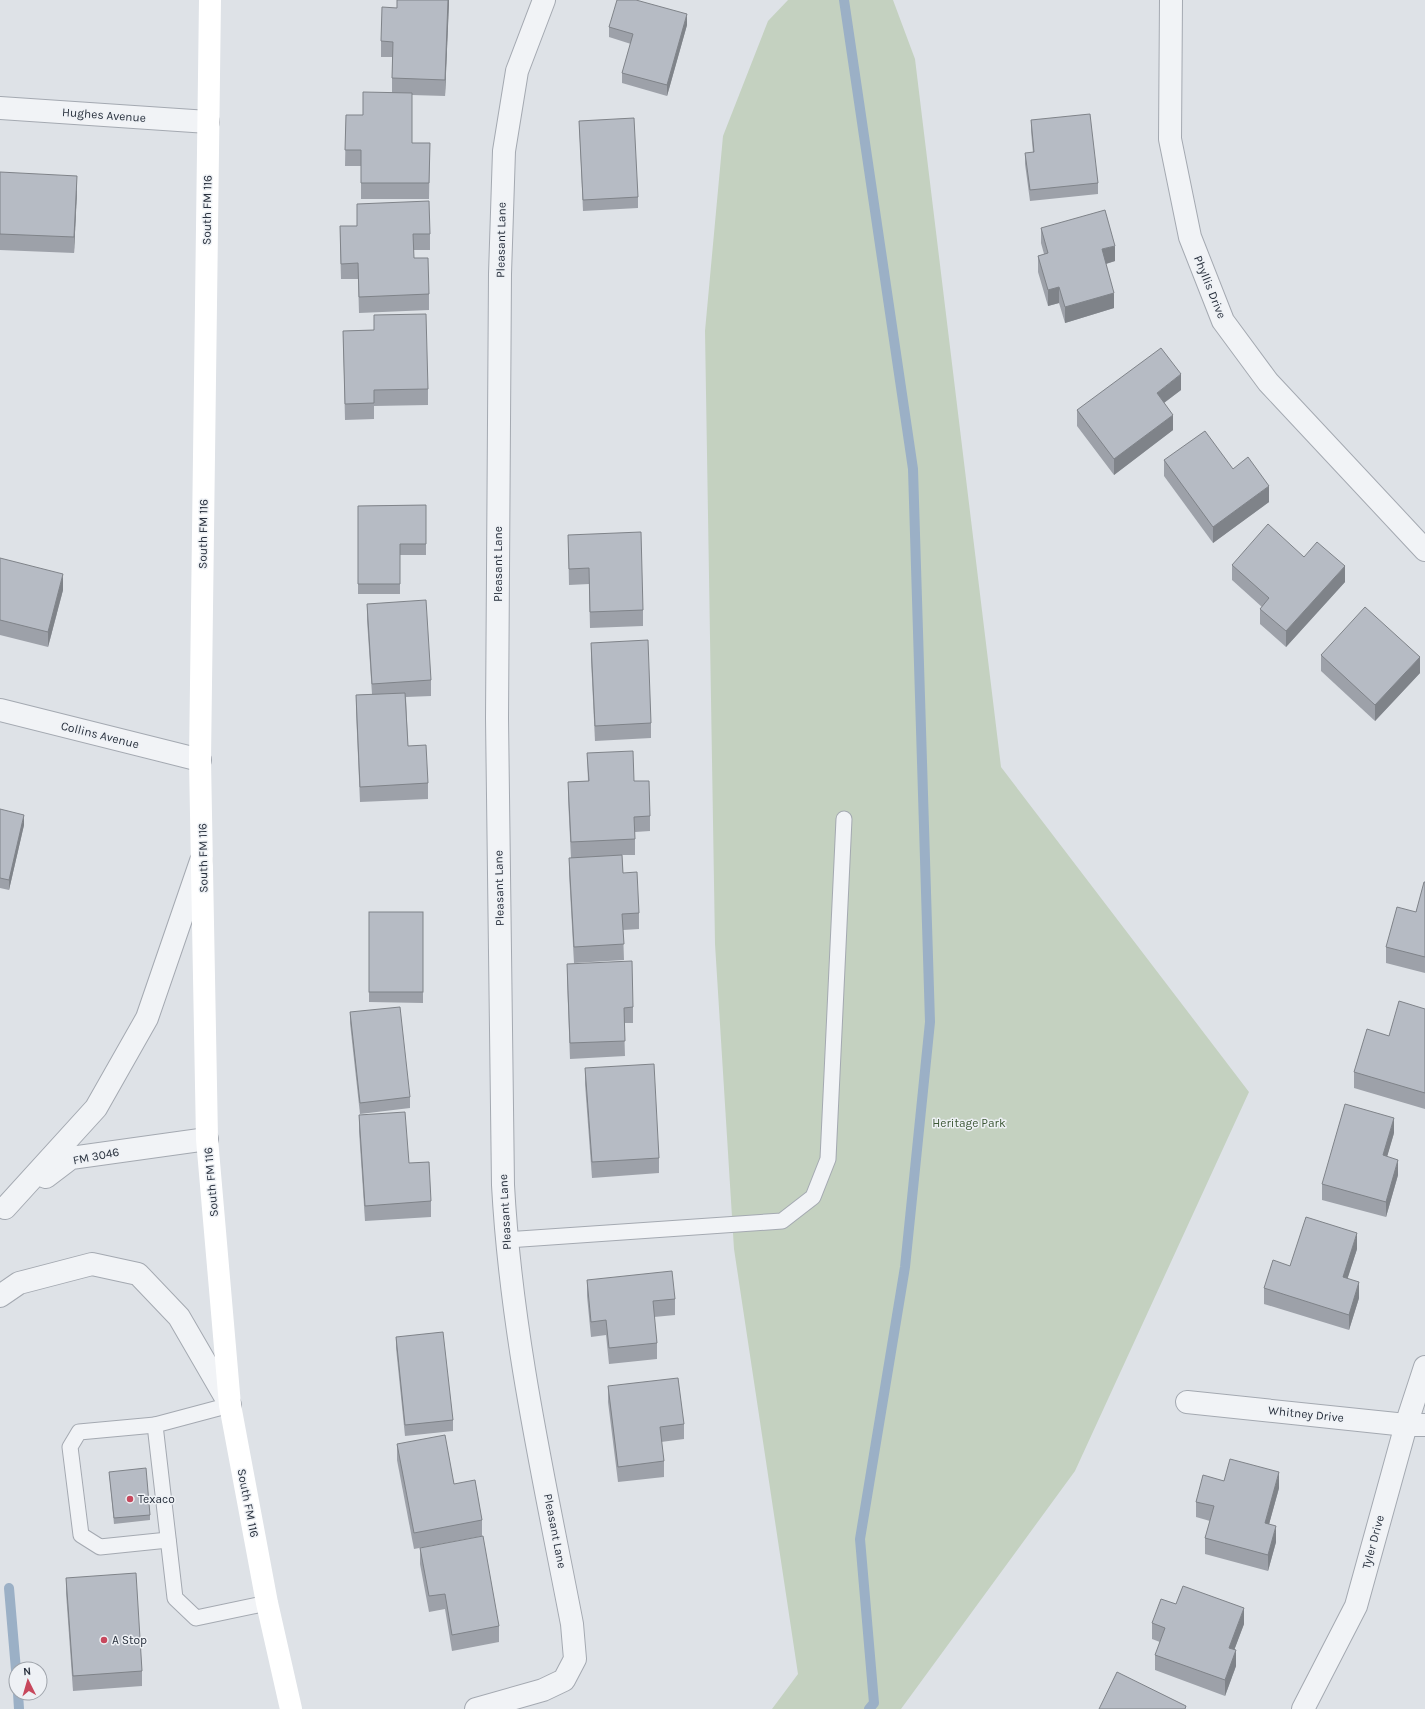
<svg xmlns="http://www.w3.org/2000/svg" width="1425" height="1709" viewBox="0 0 1425 1709" font-family="Karla,sans-serif">
<rect width="100%" height="100%" fill="#dee2e7"/>
<!-- green -->
<polygon fill="#c4d1c0" points="788,0 893,0 915,59 1001,767 1249,1092 1075,1471 901,1709 772,1709 798,1674 734,1249 715,944 705,331 723,136 768,21"/>
<g fill="none" stroke-linecap="round" stroke-linejoin="round">
<!-- stream -->
<g stroke="#9bb0c6" stroke-width="10">
<polyline points="844,0 913,469 930,1022 905,1267 860,1539 874,1703 869,1709"/>
<polyline points="9,1588 16,1670"/>
<polyline points="18,1693 19,1709"/>
</g>
<!-- service casing -->
<g stroke="#a4a9b1" stroke-width="17">
<g id="service">
<polyline points="506,1240 782,1221 813,1197 828,1159 844,819"/>
<polyline points="230,1405 155,1425 175,1598 196,1618 267,1603"/>
<polyline points="155,1425 79,1432 70,1447 81,1535 100,1547 168,1540"/>
</g>
</g>
<!-- minor casing -->
<g stroke="#a4a9b1" stroke-width="24">
<g id="minor">
<polyline points="1171,0 1170,139 1190,237 1223,321 1268,382 1425,550"/>
<polyline points="0,108 208,122"/>
<polyline points="0,710 200,760"/>
<polyline points="1187,1402 1406,1425 1425,1425"/>
<path d="M476,1709L543,1690L564,1680L575,1659L572,1624C544,1479 511,1333 503,1185L497,718L500,274L504,151L517,71L544,0"/>
<polyline points="1303,1709 1356,1606 1406,1425 1425,1367"/>
</g>
</g>
<!-- tertiary casing -->
<g stroke="#a4a9b1" stroke-width="24">
<g id="tertiary">
<polyline points="46,1177 71,1158 207,1139"/>
<polyline points="5,1208 96,1108 147,1018 201,861"/>
<polyline points="0,1296 19,1283 92,1264 138,1274 179,1317 230,1405"/>
</g>
</g>
<!-- service -->
<use href="#service" stroke="#f1f3f6" stroke-width="15"/>
<!-- minor -->
<use href="#minor" stroke="#f1f3f6" stroke-width="22"/>
<!-- tertiary -->
<use href="#tertiary" stroke="#f1f3f6" stroke-width="22"/>
<!-- secondary -->
<polyline stroke="#fff" stroke-width="22" points="210,0 200,760 207,1139 230,1405 267,1603 291,1709"/>
</g>
<!-- wall -->
<g fill="#9da1a9">
<polygon points="449,0 445,96 412,95 412,143 430,143 429,199 361,199 361,166 345,166 346,115 363,115 392,93 392,57 381,57 381,41 397,8"/>
<polygon points="687,25 667,96 622,83 622,73 631,44 609,37 609,27"/>
<polygon points="1031,120 1098,183 1098,194 1030,201 1025,164 1025,153 1033,153 1031,131"/>
<polygon points="579,121 638,197 638,208 583,211"/>
<polygon points="0,172 77,191 74,253 0,250"/>
<polygon points="357,204 430,234 430,250 413,250 414,258 429,294 429,310 359,313 358,279 341,279 340,242 340,226 357,226"/>
<polygon points="1041,228 1115,261 1106,264 1114,308 1065,323 1059,303 1048,306 1038,272 1038,256 1044,254 1041,243"/>
<polygon points="374,315 428,389 428,405 374,406 374,419 345,420 343,331 374,330"/>
<polygon points="1181,390 1164,403 1173,430 1114,475 1077,426 1077,410"/>
<polygon points="1164,460 1233,469 1269,502 1213,543 1164,476"/>
<polygon points="426,505 426,555 400,555 400,594 358,594 358,506"/>
<polygon points="568,535 643,610 643,626 590,628 589,584 569,585"/>
<polygon points="1304,557 1345,582 1286,647 1260,624 1260,609 1262,607 1232,580 1232,565"/>
<polygon points="0,558 63,590 48,647 0,635"/>
<polygon points="367,604 431,680 431,696 406,697 408,746 428,783 428,799 360,802 356,711 356,695 372,694 367,620"/>
<polygon points="591,643 651,723 651,738 595,741 591,659"/>
<polygon points="1321,655 1420,673 1375,721 1321,671"/>
<polygon points="587,753 634,781 650,816 650,831 635,832 635,855 622,855 623,873 639,913 639,929 623,930 624,960 574,963 569,873 569,858 571,858 568,798 568,782 588,781"/>
<polygon points="0,809 24,825 9,890 0,888"/>
<polygon points="1425,882 1425,973 1386,963 1386,947 1416,912"/>
<polygon points="369,912 423,912 423,1003 369,1002"/>
<polygon points="567,964 633,1007 633,1023 624,1023 625,1056 570,1059 567,979"/>
<polygon points="1425,1009 1425,1109 1354,1088 1354,1072 1389,1036"/>
<polygon points="350,1012 410,1097 410,1108 360,1114 350,1023"/>
<polygon points="585,1068 659,1158 659,1173 592,1178 585,1084"/>
<polygon points="359,1115 409,1163 431,1201 431,1217 365,1221 359,1131"/>
<polygon points="1394,1133 1387,1156 1398,1175 1386,1217 1322,1200 1322,1184"/>
<polygon points="1357,1249 1347,1279 1359,1298 1349,1330 1264,1304 1264,1288 1290,1266"/>
<polygon points="587,1280 675,1299 675,1315 654,1317 657,1343 657,1359 609,1364 606,1335 591,1337 587,1296"/>
<polygon points="396,1337 453,1420 453,1431 405,1436 396,1348"/>
<polygon points="608,1386 684,1424 684,1439 661,1442 664,1461 664,1477 618,1482 608,1402"/>
<polygon points="397,1444 454,1484 482,1520 482,1536 414,1549 397,1460"/>
<polygon points="109,1472 150,1515 150,1520 114,1524"/>
<polygon points="1224,1481 1279,1488 1269,1524 1276,1542 1268,1571 1205,1554 1205,1538 1210,1521 1196,1517 1196,1502"/>
<polygon points="420,1548 499,1626 499,1642 452,1651 445,1609 429,1612 420,1564"/>
<polygon points="66,1578 142,1671 142,1686 73,1691 66,1593"/>
<polygon points="1152,1623 1244,1624 1234,1650 1236,1666 1225,1696 1155,1670 1155,1655 1160,1642 1152,1639"/>
</g>
<!-- shaded-wall -->
<g fill="#7f8389">
<polygon points="448,0 449,0 449,3 445,96 445,80"/>
<polygon points="687,14 687,25 667,96 667,85"/>
<polygon points="77,176 77,191 74,253 74,237"/>
<polygon points="1115,246 1115,261 1102,265 1102,249"/>
<polygon points="1059,287 1059,303 1048,306 1048,290"/>
<polygon points="1114,293 1114,308 1065,323 1065,307"/>
<polygon points="1181,374 1181,390 1157,408 1157,393"/>
<polygon points="1173,415 1173,430 1114,475 1114,459"/>
<polygon points="1269,486 1269,502 1213,543 1213,527"/>
<polygon points="1345,566 1345,582 1286,647 1286,631"/>
<polygon points="63,574 63,590 48,647 48,632"/>
<polygon points="1420,657 1420,673 1375,721 1375,705"/>
<polygon points="24,815 24,825 9,890 9,880"/>
<polygon points="1394,1118 1394,1133 1383,1171 1383,1155"/>
<polygon points="1398,1160 1398,1175 1386,1217 1386,1202"/>
<polygon points="1357,1233 1357,1249 1343,1293 1343,1277"/>
<polygon points="1359,1282 1359,1298 1349,1330 1349,1315"/>
<polygon points="1279,1472 1279,1488 1265,1539 1265,1523"/>
<polygon points="1276,1526 1276,1542 1268,1571 1268,1555"/>
<polygon points="1244,1608 1244,1624 1229,1664 1229,1648"/>
<polygon points="1236,1650 1236,1666 1225,1696 1225,1680"/>
</g>
<!-- building -->
<g fill="#b6bbc4" stroke="#7f8389">
<polygon points="397,0 448,0 445,80 392,78 393,42 381,41 382,7 397,8"/>
<polygon points="617,0 636,0 687,14 667,85 622,73 633,34 609,27"/>
<polygon points="363,92 412,93 412,143 430,143 429,183 361,183 361,150 345,150 346,115 363,115"/>
<polygon points="1090,114 1098,183 1030,190 1025,153 1034,152 1031,120"/>
<polygon points="634,118 638,197 583,200 579,121"/>
<polygon points="0,172 77,176 74,237 0,234"/>
<polygon points="429,201 430,234 413,234 414,258 428,258 429,294 359,297 358,263 341,264 340,226 357,226 357,204"/>
<polygon points="1105,210 1115,246 1102,249 1114,293 1065,307 1059,287 1048,290 1038,256 1048,253 1041,228"/>
<polygon points="426,314 428,389 374,390 374,403 345,404 343,331 374,330 374,315"/>
<polygon points="1161,348 1181,374 1157,393 1173,415 1114,459 1077,410"/>
<polygon points="1205,431 1233,469 1248,457 1269,486 1213,527 1164,460"/>
<polygon points="426,505 426,544 400,544 400,584 358,584 358,506"/>
<polygon points="1268,524 1304,557 1317,542 1345,566 1286,631 1260,609 1269,598 1232,565"/>
<polygon points="641,532 643,610 590,612 589,568 569,569 568,535"/>
<polygon points="0,558 63,574 48,632 0,620"/>
<polygon points="426,600 431,680 372,684 367,604"/>
<polygon points="1365,607 1420,657 1375,705 1321,655"/>
<polygon points="648,640 651,723 595,726 591,643"/>
<polygon points="405,693 408,746 426,745 428,783 360,787 356,695"/>
<polygon points="633,751 634,781 649,781 650,816 634,817 635,839 571,842 568,782 589,781 587,753"/>
<polygon points="0,809 24,815 9,880 0,878"/>
<polygon points="622,855 623,873 637,872 639,913 622,914 624,944 574,947 569,858"/>
<polygon points="1424,882 1425,882 1425,957 1386,947 1397,907 1416,912"/>
<rect x="369" y="912" width="54" height="80"/>
<polygon points="632,961 633,1007 624,1008 625,1041 570,1043 567,964"/>
<polygon points="1399,1001 1425,1009 1425,1093 1354,1072 1367,1029 1389,1036"/>
<polygon points="400,1007 410,1097 360,1103 350,1012"/>
<polygon points="654,1064 659,1158 592,1162 585,1068"/>
<polygon points="1345,1104 1394,1118 1383,1155 1398,1160 1386,1202 1322,1184"/>
<polygon points="405,1112 409,1163 429,1162 431,1201 365,1206 359,1115"/>
<polygon points="1306,1217 1357,1233 1343,1277 1359,1282 1349,1315 1264,1288 1273,1260 1290,1266"/>
<polygon points="672,1271 675,1299 653,1301 657,1343 609,1348 606,1320 591,1322 587,1280"/>
<polygon points="443,1332 453,1420 405,1425 396,1337"/>
<polygon points="678,1378 684,1424 660,1427 664,1461 618,1467 608,1386"/>
<polygon points="445,1435 454,1484 475,1480 482,1520 414,1533 397,1444"/>
<polygon points="1230,1459 1279,1472 1265,1523 1276,1526 1268,1555 1205,1538 1214,1506 1196,1502 1203,1475 1224,1481"/>
<polygon points="146,1468 150,1515 114,1518 109,1472"/>
<polygon points="483,1536 499,1626 452,1635 445,1594 429,1596 420,1548"/>
<polygon points="136,1573 142,1671 73,1676 66,1578"/>
<polygon points="1183,1586 1244,1608 1229,1648 1236,1650 1225,1680 1155,1655 1165,1628 1152,1623 1161,1599 1176,1604"/>
<polygon points="1117,1672 1186,1706 1185,1709 1099,1709"/>
</g>
<!-- markers -->
<g fill="#c7485d" stroke="#eef1f5" stroke-width="1.5">
<circle cx="130" cy="1499" r="4"/>
<circle cx="104" cy="1640" r="4"/>
</g>
<g text-anchor="middle" stroke-width="3" stroke-linejoin="round" paint-order="stroke">
<!-- street labels -->
<g font-size="12" fill="#28303d" stroke="#eef1f5">
<text transform="translate(104 115) rotate(4)" y="4">Hughes Avenue</text>
<text transform="translate(207 210) rotate(-89)" y="4">South FM 116</text>
<text transform="translate(501 240) rotate(-89)" y="4">Pleasant Lane</text>
<text transform="translate(1210 287) rotate(68)" y="4">Phyllis Drive</text>
<text transform="translate(203 534) rotate(-89)" y="4">South FM 116</text>
<text transform="translate(498 564) rotate(-90)" y="4">Pleasant Lane</text>
<text transform="translate(100 735) rotate(14)" y="4">Collins Avenue</text>
<text transform="translate(203 858) rotate(-91)" y="4">South FM 116</text>
<text transform="translate(499 888) rotate(-91)" y="4">Pleasant Lane</text>
<text transform="translate(96 1156) rotate(-11)" y="4">FM 3046</text>
<text transform="translate(211 1182) rotate(-95)" y="4">South FM 116</text>
<text transform="translate(505 1212) rotate(-93)" y="4">Pleasant Lane</text>
<text transform="translate(1306 1414) rotate(6)" y="4">Whitney Drive</text>
<text transform="translate(248 1503) rotate(79)" y="4">South FM 116</text>
<text transform="translate(555 1531) rotate(79)" y="4">Pleasant Lane</text>
<text transform="translate(1373 1542) rotate(-75)" y="4">Tyler Drive</text>
</g>
<!-- park labels -->
<g font-size="12" fill="#3d5836" stroke="#eef1f5">
<text x="969" y="1127">Heritage Park</text>
</g>
<!-- poi labels -->
<g font-size="12" fill="#28303d" stroke="#eef1f5" text-anchor="start">
<text x="138" y="1503">Texaco</text>
<text x="112" y="1644">A Stop</text>
</g>
</g>
<!-- north arrow -->
<g transform="translate(28 1681) rotate(355)"><circle r="19" fill="#eef1f5" stroke="#9fa4ab"/>
<path d="M0-3L7 15L0 10L-7 15Z" fill="#c7485d"/>
<text y="-6" font-size="11" font-weight="bold" text-anchor="middle" fill="#28303d">N</text>
</g>
</svg>
